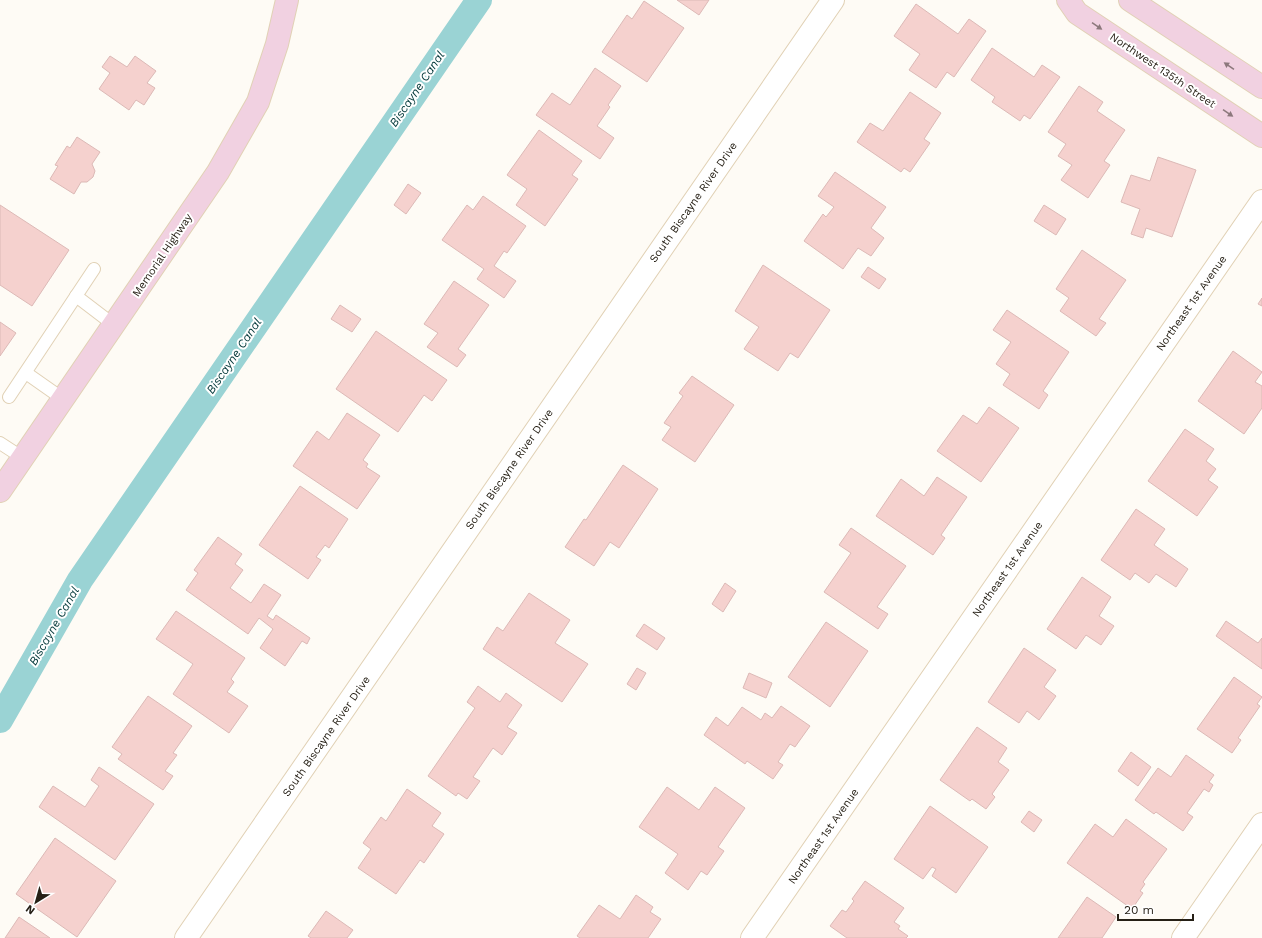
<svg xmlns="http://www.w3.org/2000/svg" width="1262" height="938" viewBox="0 0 1262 938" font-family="'Work Sans',sans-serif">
<rect width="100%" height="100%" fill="#fefbf5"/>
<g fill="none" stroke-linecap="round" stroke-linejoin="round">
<!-- canal -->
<polyline stroke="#9ad3d4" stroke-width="26" points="0,720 80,580 479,0"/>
</g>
<!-- building -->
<g fill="#f5d1ce" stroke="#dcb9b6">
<polygon points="677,0 709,0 699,15"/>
<polygon points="644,1 684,28 647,82 602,52 627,15 632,19"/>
<polygon points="916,4 958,34 969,19 986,31 954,77 947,72 936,88 909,70 920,54 894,36"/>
<polygon points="992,48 1034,77 1042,65 1060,77 1030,119 1024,115 1020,121 992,102 995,97 971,80"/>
<polygon points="110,56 127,67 135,56 156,71 147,83 155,88 144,105 136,100 129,110 99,89 110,73 102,67"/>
<polygon points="595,68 621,86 608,105 610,107 597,126 614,138 600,159 536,115 552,93 570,105"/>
<polygon points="1079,86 1103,102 1097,111 1125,130 1104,161 1110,165 1088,198 1061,180 1072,165 1058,156 1066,144 1048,132"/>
<polygon points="910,92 941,113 924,139 930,143 910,172 904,168 901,172 857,142 870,123 883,131"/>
<polygon points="539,130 582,161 572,175 578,179 545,226 516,205 527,189 507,175"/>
<polygon points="77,137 100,152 92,164 95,171 93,177 87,182 81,182 74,194 50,179 58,166 55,165 67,146 70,148"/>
<polygon points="1158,157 1196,170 1172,237 1146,228 1143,238 1131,234 1140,209 1121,202 1131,175 1150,181"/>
<polygon points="835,172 886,207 871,228 884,238 871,256 858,248 843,269 804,241 823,214 826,217 834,207 818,196"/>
<polygon points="408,184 421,193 406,214 394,205"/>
<polygon points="483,196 526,226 507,253 504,251 494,266 516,281 504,298 477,279 484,269 442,240 467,205 473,210"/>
<polygon points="0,205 69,250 32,306 0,285"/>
<polygon points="1044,205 1066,219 1056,235 1034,221"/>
<polygon points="1082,250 1126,280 1099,319 1106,323 1096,336 1060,311 1069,298 1056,289"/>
<polygon points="763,265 830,310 798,358 790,353 778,371 744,349 759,327 735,311"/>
<polygon points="868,267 886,279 879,289 861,277"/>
<polygon points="454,281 489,305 458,349 466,355 457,367 427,347 438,333 424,324"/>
<polygon points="1262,298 1262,306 1258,304"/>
<polygon points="340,305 361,319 352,332 331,319"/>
<polygon points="1007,310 1069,352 1043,391 1048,395 1039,409 1003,385 1010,374 996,364 1011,342 993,330"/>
<polygon points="0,322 16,333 0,356"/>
<polygon points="376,331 447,380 432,401 424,395 398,432 336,389"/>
<polygon points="1233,351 1262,372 1255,382 1262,386 1262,408 1244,434 1198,401"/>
<polygon points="692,376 734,405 695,462 662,440 671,427 664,423 683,396 679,393"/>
<polygon points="989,407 1019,428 981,482 937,451 963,415 977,424"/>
<polygon points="347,413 380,435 363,460 368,464 366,467 380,476 357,509 293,466 317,431 329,440"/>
<polygon points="1185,429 1214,449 1206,461 1216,469 1208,480 1218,487 1197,516 1148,481"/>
<polygon points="623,465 658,489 619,548 610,542 594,566 565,547 584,519 586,520"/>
<polygon points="937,477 967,497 941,535 945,538 933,555 876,516 901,479 924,496"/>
<polygon points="300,486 348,519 329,548 325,545 316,557 321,560 308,579 259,545"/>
<polygon points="1136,509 1165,529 1154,545 1188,569 1176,587 1156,574 1149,583 1135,573 1130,580 1101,560"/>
<polygon points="851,528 906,566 877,607 888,614 878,629 824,592 851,553 839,545"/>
<polygon points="218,537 242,554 235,564 243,570 230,588 251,603 264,584 281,595 267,616 273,620 276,615 310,638 307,644 302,641 285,666 260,648 273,629 259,618 248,634 186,590 198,573 194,570"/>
<polygon points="1082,577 1111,597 1099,616 1114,626 1101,645 1086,635 1076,649 1047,629"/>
<polygon points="725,583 736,591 723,612 712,604"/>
<polygon points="529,593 570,620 555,643 588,664 562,702 483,649 497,627 503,631"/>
<polygon points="176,611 245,658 231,679 234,682 227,692 248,706 229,733 173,694 193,664 156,639"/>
<polygon points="1226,621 1258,643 1262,638 1262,669 1216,636"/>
<polygon points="826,622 868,651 830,707 788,677"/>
<polygon points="644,624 665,638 657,650 636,636"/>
<polygon points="1024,648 1056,670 1044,687 1056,696 1039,720 1027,711 1019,723 988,702"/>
<polygon points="637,668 646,673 636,690 627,684"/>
<polygon points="749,673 772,683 766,698 743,688"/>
<polygon points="1234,677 1262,697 1257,704 1260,706 1238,738 1241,740 1232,753 1197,729"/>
<polygon points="478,686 500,702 506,693 522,705 507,727 517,733 502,755 493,748 473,777 480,781 467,799 458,793 456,796 428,776 475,708 467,702"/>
<polygon points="148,696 192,726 173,753 177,755 165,771 173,776 163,790 118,759 122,754 112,747"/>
<polygon points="781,706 810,726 795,747 790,744 778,762 783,765 773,779 747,761 745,764 704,735 716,717 728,726 742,707 761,720 765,713 772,718"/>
<polygon points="977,727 1007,748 998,762 1009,770 992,794 995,797 986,809 972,799 970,801 940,780"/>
<polygon points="1131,752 1151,767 1138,786 1118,771"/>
<polygon points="1186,755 1214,775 1209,782 1213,785 1209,792 1204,789 1187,813 1193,817 1183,831 1156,812 1154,814 1135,800 1158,768 1171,777"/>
<polygon points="99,767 154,804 115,860 39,807 53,786 85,807 99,786 91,780"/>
<polygon points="667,787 699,810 715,787 745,808 718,847 724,851 707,875 701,871 688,890 665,873 678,854 639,827"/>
<polygon points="407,789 441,813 432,826 444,834 424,863 420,860 396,894 358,868 371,849 363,843 381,817 386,821"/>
<polygon points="930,806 988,847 956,893 932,876 936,869 932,867 923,879 894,859"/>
<polygon points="1029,811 1042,820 1034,832 1021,822"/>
<polygon points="1126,819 1167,849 1143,882 1145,884 1140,891 1143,893 1132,909 1067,863 1095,824 1113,837"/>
<polygon points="55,838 116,881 77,937 16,894"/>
<polygon points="865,881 904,908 894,922 900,926 898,929 908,936 906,938 847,938 830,926 842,910 846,912 854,901 852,899"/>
<polygon points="636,895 653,907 650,912 661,919 648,938 580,938 577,936 599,905 620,919"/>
<polygon points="1087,897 1116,917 1102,938 1058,938"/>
<polygon points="326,911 353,930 347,938 311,938 308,936"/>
<polygon points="19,917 50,938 5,938"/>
</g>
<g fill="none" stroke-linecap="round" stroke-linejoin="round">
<!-- lane casing -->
<g stroke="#e1d1b5" stroke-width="14">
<g id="lane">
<polyline points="76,296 114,325"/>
<polyline points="26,373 63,399"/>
<polyline points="9,397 94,269"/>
<polyline points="0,443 23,458"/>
</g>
</g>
<!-- street casing -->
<g stroke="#e1d1b5" stroke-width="24">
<g id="street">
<polyline points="186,938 833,0"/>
<polyline points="752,938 1262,201"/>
<polyline points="1183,938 1262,824"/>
</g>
</g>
<!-- secondary casing -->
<g stroke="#e1d1b5" stroke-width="24">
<g id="secondary">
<polyline points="1068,0 1077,13 1262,136"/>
<polyline points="1130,0 1262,87"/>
<polyline points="0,491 218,172 258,102 277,44 287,0"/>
</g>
</g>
<!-- lane -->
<use href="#lane" stroke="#fff" stroke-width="12"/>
<!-- street -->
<use href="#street" stroke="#fff" stroke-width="22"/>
<!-- secondary -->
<use href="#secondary" stroke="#f1d1e1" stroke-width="22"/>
</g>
<!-- one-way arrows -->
<defs><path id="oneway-solid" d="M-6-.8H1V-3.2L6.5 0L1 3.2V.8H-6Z"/></defs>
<g fill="#8c787c">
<use href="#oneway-solid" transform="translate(1097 26) rotate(34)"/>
<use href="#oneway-solid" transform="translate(1229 66) rotate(-146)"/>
<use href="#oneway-solid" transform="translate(1228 113) rotate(34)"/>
</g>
<g text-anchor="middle" stroke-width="4" stroke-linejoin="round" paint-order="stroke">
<!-- street labels -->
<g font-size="11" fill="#262016" stroke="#fff">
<text transform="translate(1163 70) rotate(34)" y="4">Northwest 135th Street</text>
<text transform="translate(693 202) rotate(-55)" y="4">South Biscayne River Drive</text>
<text transform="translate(162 255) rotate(-56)" y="4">Memorial Highway</text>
<text transform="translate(1191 303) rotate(-55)" y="4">Northeast 1st Avenue</text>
<text transform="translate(509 469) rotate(-55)" y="4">South Biscayne River Drive</text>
<text transform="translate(1007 569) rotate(-55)" y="4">Northeast 1st Avenue</text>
<text transform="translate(326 736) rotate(-55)" y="4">South Biscayne River Drive</text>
<text transform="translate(823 836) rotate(-55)" y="4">Northeast 1st Avenue</text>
</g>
<!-- water labels -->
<g font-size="12" font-style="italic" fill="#003738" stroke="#fff">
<text transform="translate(417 89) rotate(-56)" y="4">Biscayne Canal</text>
<text transform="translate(234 356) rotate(-56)" y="4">Biscayne Canal</text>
<text transform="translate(54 626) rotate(-60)" y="4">Biscayne Canal</text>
</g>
</g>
<!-- north arrow -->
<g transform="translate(36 902) rotate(217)" stroke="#ffffff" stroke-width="3" paint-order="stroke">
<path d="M0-3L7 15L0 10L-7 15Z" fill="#262016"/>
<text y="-6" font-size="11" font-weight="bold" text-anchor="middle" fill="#262016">N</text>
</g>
<!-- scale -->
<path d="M1118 914v6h75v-6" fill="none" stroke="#262016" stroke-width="2"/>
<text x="1124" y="914" font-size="12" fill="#262016" stroke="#ffffff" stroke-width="3" paint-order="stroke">20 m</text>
</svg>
